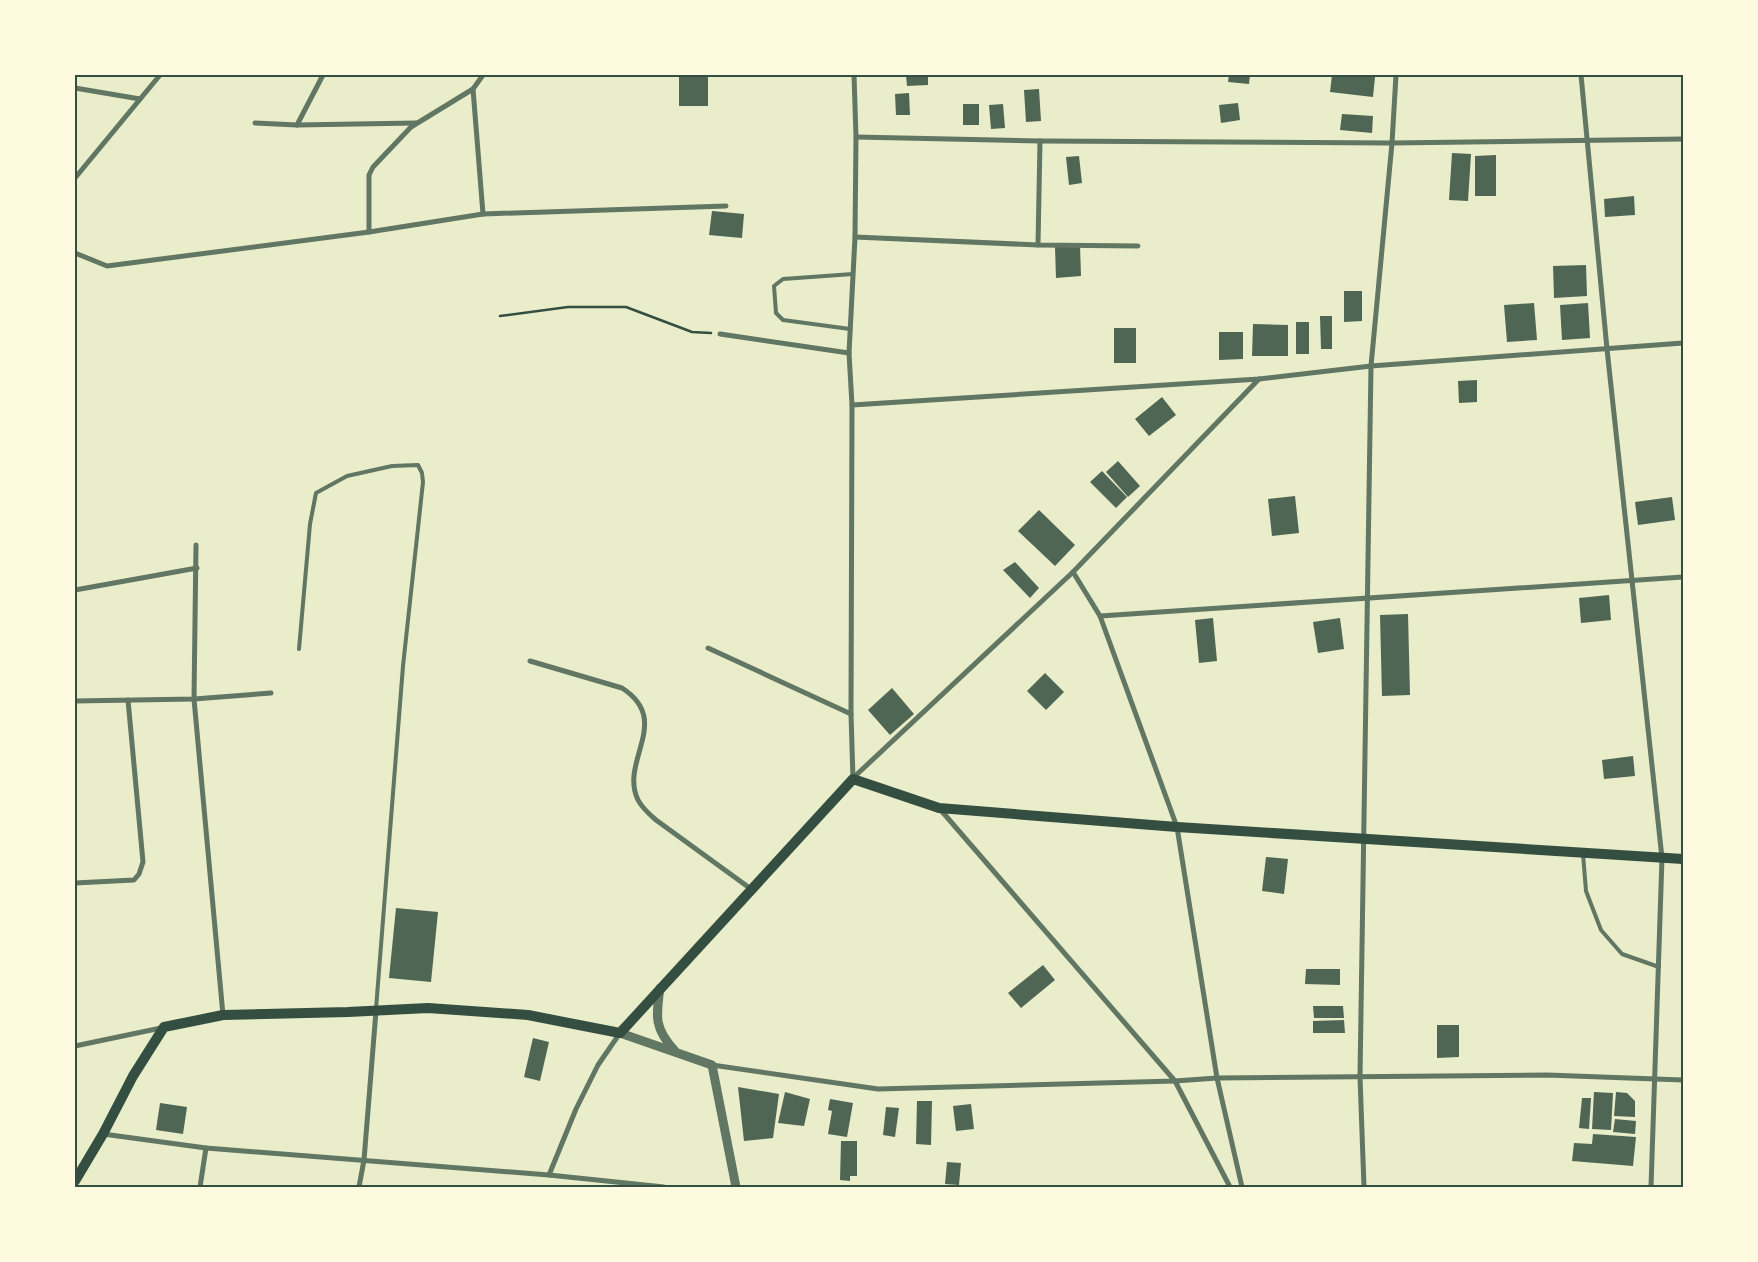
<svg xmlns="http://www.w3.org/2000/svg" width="1758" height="1262" viewBox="0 0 1758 1262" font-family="'Public Sans',sans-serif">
<rect width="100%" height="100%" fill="#e9edc9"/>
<!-- building -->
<g fill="#4f6655">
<rect x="679" y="75" width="29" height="31"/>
<polygon points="906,75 928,75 928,85 907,86"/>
<polygon points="1229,75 1250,75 1249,84 1228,82"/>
<polygon points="1332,75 1375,77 1373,97 1330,92"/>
<polygon points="1039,89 1041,121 1026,122 1024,90"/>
<polygon points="909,93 910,115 896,115 895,94"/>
<polygon points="1238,103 1240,120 1221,123 1219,105"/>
<rect x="963" y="104" width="16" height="21"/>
<polygon points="1003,104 1005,128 991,129 989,105"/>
<polygon points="1342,114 1373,116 1372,133 1340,130"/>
<polygon points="1452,153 1471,154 1468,201 1449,200"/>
<polygon points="1496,155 1496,196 1475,196 1475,156"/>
<polygon points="1079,156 1082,183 1069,185 1066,157"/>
<polygon points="1634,196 1635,215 1605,217 1604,199"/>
<polygon points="712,211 744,214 742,238 709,235"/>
<polygon points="1080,246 1081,276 1056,278 1055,247"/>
<polygon points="1586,265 1587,296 1554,298 1553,266"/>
<polygon points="1344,291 1362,291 1362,321 1344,322"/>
<polygon points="1534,303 1537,340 1507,342 1504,305"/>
<polygon points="1588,303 1590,338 1562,340 1560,305"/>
<polygon points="1320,316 1332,316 1332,349 1321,349"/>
<rect x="1296" y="322" width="13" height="32"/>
<polygon points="1253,324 1288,325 1288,356 1252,356"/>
<rect x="1114" y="328" width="22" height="35"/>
<polygon points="1219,332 1243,332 1243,359 1219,360"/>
<polygon points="1477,380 1477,402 1459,403 1458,381"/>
<polygon points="1162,397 1176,415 1149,436 1135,419"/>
<polygon points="1118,461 1140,486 1128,497 1106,472"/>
<polygon points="1102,471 1127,497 1116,508 1090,482"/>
<polygon points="1295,496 1299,533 1272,536 1268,499"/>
<polygon points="1672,497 1675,520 1638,525 1635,502"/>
<polygon points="1039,510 1075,545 1055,566 1018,531"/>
<polygon points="1015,562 1039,588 1030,598 1003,570"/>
<polygon points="1609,595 1611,620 1581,623 1579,598"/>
<polygon points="1408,614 1410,695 1382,696 1380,615"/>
<polygon points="1213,618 1217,661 1199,663 1195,620"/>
<polygon points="1340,618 1344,649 1318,653 1313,622"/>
<polygon points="1045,673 1064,692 1046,710 1027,691"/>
<polygon points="892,688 914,714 890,735 868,710"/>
<polygon points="1633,756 1635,776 1604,779 1602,760"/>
<polygon points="1266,857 1288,859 1284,894 1262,891"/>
<polygon points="396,908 438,912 431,982 389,978"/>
<polygon points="1043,965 1055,980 1021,1008 1008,993"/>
<polygon points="1306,969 1340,969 1340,985 1305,984"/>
<polygon points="1313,1006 1343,1006 1344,1018 1314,1018"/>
<polygon points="1344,1020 1345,1033 1313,1033 1313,1021"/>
<polygon points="1437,1025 1459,1025 1459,1057 1437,1058"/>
<polygon points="533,1038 549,1042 540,1081 524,1077"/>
<polygon points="738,1087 779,1094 773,1138 744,1141"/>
<polygon points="785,1092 810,1099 804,1126 778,1123"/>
<polygon points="1594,1092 1613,1093 1611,1130 1592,1129"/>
<polygon points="1616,1092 1627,1093 1635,1101 1635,1117 1614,1116"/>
<polygon points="1582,1098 1591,1098 1589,1129 1579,1128"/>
<polygon points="830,1099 853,1103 847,1137 828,1134 832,1111 828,1110"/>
<polygon points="917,1101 932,1101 931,1145 916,1144"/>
<polygon points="160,1103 187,1107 183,1134 156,1130"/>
<polygon points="971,1104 974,1129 956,1131 953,1106"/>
<polygon points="886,1107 899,1108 895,1137 883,1135"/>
<polygon points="1615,1119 1636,1121 1635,1134 1613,1132"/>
<polygon points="1593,1134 1636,1137 1633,1166 1572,1161 1574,1143 1592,1144"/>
<polygon points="841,1141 857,1141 857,1176 850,1176 850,1181 840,1180"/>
<polygon points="947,1162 961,1163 959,1185 945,1184"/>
</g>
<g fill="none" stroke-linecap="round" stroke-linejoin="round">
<!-- path -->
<polyline stroke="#344e41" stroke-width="2.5" points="500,316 568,307 626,307 692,332 711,333"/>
<!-- service -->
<g stroke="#617663" stroke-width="4">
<polyline points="850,329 783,320 776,313 774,286 783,279 853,274"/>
<polyline points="299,649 310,524 316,493 347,476 392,466 418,465 422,473 423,482 403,666 376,1009"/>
<polyline points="1583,854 1586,891 1601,930 1622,954 1659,967"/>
</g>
<!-- minor -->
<g stroke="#617663" stroke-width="5">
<polyline points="1581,75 1607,349 1662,858 1651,1187"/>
<polyline points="75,88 140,99"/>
<polyline points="473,89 483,214"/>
<polyline points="255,123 297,125 416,123"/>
<polyline points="297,125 323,75"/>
<polyline points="856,137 1040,141 1392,143 1683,139"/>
<polyline points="75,178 160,75"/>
<polyline points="369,232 369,175 373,167 411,127 473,89 483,75"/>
<polyline points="855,237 1038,245 1138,246"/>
<polyline points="1038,245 1040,141"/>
<polyline points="75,253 107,266 369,232 483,214 726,206"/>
<polyline points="720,334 849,353"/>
<polyline points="852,405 1259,379 1371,366 1683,343"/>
<polyline points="196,545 194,699 223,1015"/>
<polyline points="1073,572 1100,616 1177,827 1217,1078 1242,1187"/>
<polyline points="75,590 197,568"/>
<polyline points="1100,616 1683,577"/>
<polyline points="708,648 851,714"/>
<path d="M530,661L622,688C673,721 619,761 638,800C642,808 649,814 656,820L751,889"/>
<polyline points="75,701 194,699 271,693"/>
<polyline points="853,778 1073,572 1259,379"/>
<polyline points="853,779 851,714 852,405 849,353 855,237 856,137 854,75"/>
<polyline points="939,808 1175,1081 1230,1187"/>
<polyline points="75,883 134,880 139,874 143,862 128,700"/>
<polyline points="75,1046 161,1028"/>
<polyline points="712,1065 878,1089 1175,1081 1217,1078 1547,1075 1683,1080"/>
<polyline points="103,1134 206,1148 549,1175 664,1187"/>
<polyline points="549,1175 576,1109 598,1065 620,1033"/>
<polyline points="200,1187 206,1148"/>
<polyline points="359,1187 364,1160 376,1011"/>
<polyline points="1364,1187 1360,1077 1371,366 1392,143 1396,75"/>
</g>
<!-- tertiary -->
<g stroke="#617663" stroke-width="9">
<path d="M660,988C656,1017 654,1028 675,1051"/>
<polyline points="620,1033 712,1065 736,1187"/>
</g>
<!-- secondary -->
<polyline stroke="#344e41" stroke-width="10" points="75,1181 103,1134 133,1076 164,1027 223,1015 348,1012 428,1008 528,1015 620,1033 853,779 939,808 1177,827 1683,859"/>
</g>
<!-- border -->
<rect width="1758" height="1262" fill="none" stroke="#fefae0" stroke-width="152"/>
<rect x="76" y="76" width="1606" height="1110" fill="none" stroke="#344e41" stroke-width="2"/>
</svg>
